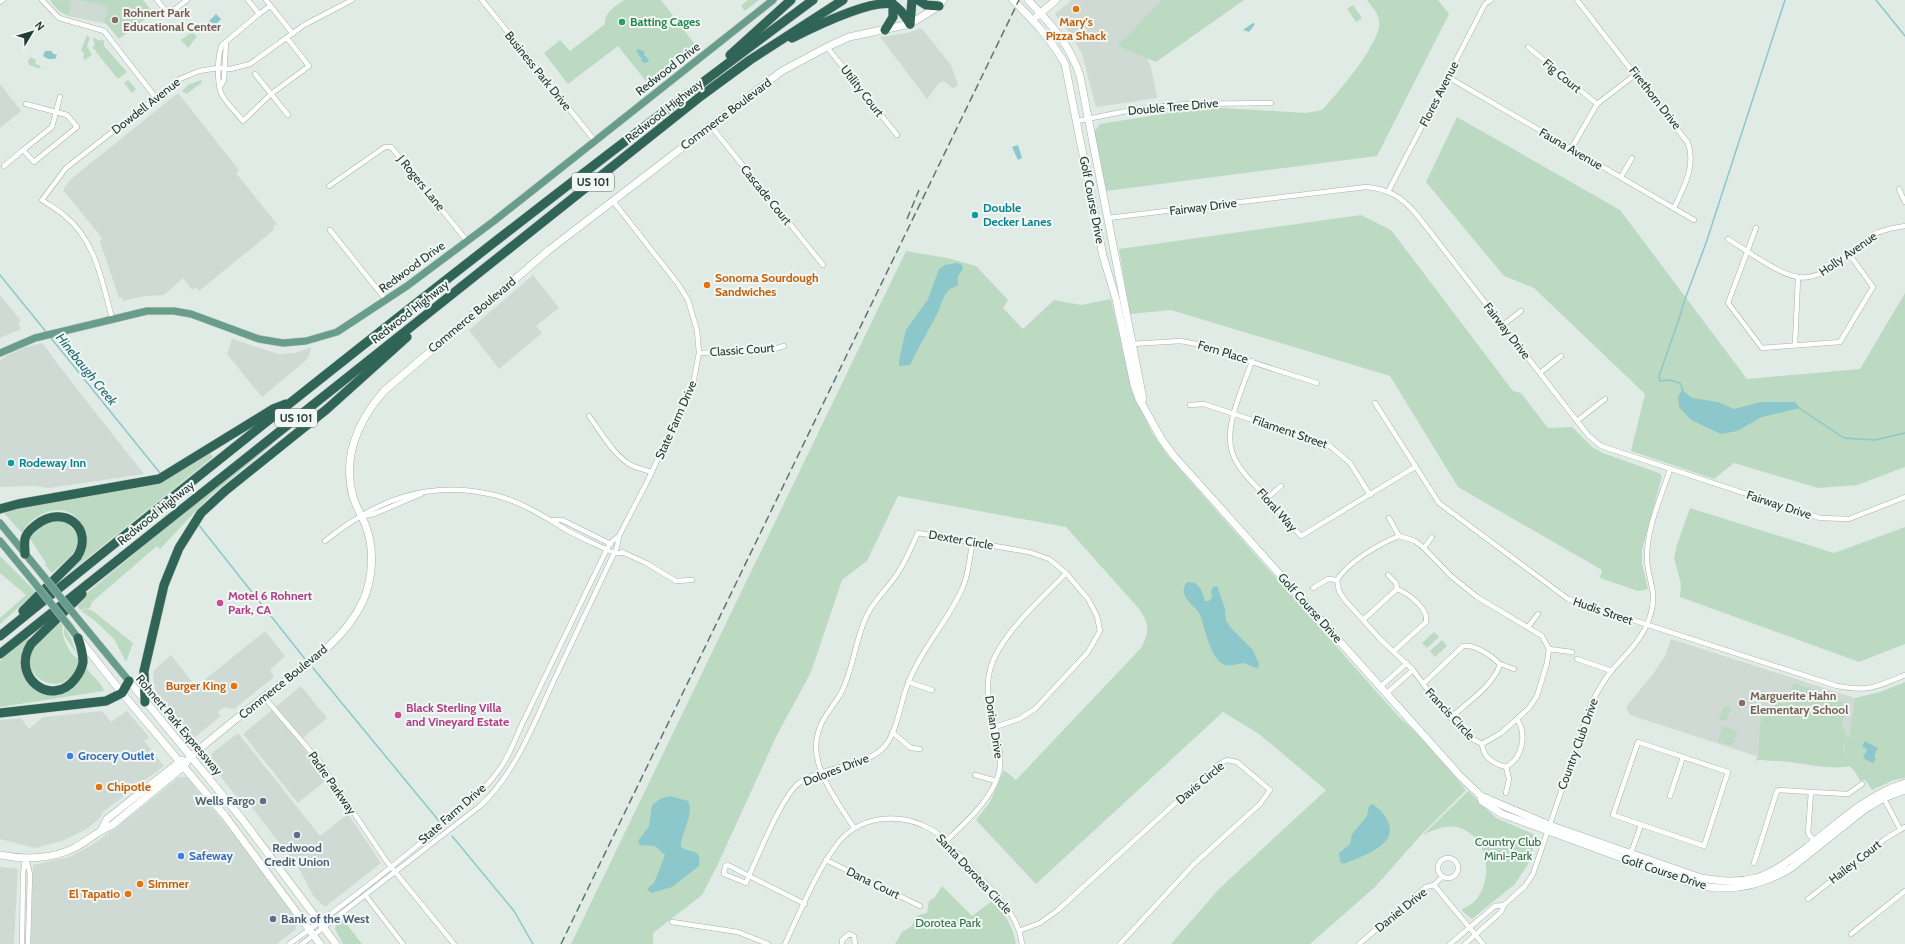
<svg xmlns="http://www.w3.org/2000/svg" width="1905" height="944" viewBox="0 0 1905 944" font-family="Cabin,sans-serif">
<rect width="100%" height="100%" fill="#e1ebe6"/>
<!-- built -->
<g fill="#cfdad4">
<polygon points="50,0 143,0 153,13 119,39 107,24 68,16 58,10"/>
<polygon points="1072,0 1162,0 1117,46 1147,58 1151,67 1157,98 1096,107 1082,54 1073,38 1055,14"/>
<polygon points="921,28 951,65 958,85 953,88 943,81 939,83 927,99 880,37 908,33"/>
<polygon points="0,84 21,111 0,128"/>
<polygon points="178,93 239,170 236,173 277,224 273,227 274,230 199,291 196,287 192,290 183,278 164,295 145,296 123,301 122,297 119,298 100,242 102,238 63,190 71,179"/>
<polygon points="533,275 559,308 536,326 542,333 499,369 469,330"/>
<polygon points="0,295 21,321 18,324 21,329 0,338"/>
<polygon points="232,339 278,354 295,353 311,347 309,356 305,361 262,397 227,354"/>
<polygon points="42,343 80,393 144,474 49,488 34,486 0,487 0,361 6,356 23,348"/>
<polygon points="265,631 285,656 270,670 274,677 234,709 226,707 220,710 218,713 221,716 194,738 175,714 171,713 159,699 155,689 153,677 154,670 171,655 196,687"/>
<polygon points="1671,639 1855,698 1849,736 1844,748 1848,760 1759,757 1630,715 1626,707 1653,674 1665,656"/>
<polygon points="301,686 327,718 299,741 326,780 298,803 243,734"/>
<polygon points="102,711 111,722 127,711 149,737 144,741 164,766 104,811 100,818 85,830 62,841 35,848 0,839 0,720 21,718 29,729 43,717"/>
<polygon points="238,733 320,836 348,814 381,863 325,907 314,897 298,867 247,801 237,797 212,766 212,753"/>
<polygon points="179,777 187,777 250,855 298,921 295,930 277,944 31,944 33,865 69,857 90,846 117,827"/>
<polygon points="0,867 18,869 14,944 0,944"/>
</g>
<!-- green -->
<g fill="#bbdac1">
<polygon points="50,0 57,0 59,2 61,0 72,1 68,16 58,10"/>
<polygon points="78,0 143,0 153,13 119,39 104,21 107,11 106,6"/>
<path d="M624,0H661L697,47L649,85L618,46L568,84L544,53L560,40L570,51L605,24C604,12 616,6 624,0Z"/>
<polygon points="748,0 759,0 745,11 741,6"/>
<polygon points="1162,0 1244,0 1156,62 1117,46"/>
<path d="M1367,0H1438L1449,14L1377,156L1106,191L1094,132L1100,124L1206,107L1306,113L1322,110C1338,93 1375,49 1379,27C1381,16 1373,8 1367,0Z"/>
<polygon points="1353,5 1362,18 1356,22 1347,9"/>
<polygon points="192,32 197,36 188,48 181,40"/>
<polygon points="87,35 90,38 87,46 92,55 85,60 83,58 84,53 81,50"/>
<polygon points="94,38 100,41 101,39 104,41 104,46 127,72 118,79 96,52 95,49 93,49 93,46 95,46 93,39"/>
<polygon points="31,57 36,60 35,64 39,65 41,69 29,65 28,61"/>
<polygon points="128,80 136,89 132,93 124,83"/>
<polygon points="201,80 202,82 187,94 182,91 188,85"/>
<polygon points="1457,117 1620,210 1747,379 1860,369 1905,293 1905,467 1857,485 1818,488 1734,463 1714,479 1631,451 1645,394 1534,288 1504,276 1426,182"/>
<polygon points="1361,215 1391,230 1513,391 1521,393 1548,428 1572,427 1592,447 1603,453 1659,473 1662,476 1642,550 1642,564 1648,589 1638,591 1600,578 1602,570 1458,487 1390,376 1171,310 1130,314 1119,249"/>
<path d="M906,251L947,258L976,266L1008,300L1003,308L1023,329L1054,300L1081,305L1111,299L1131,387L1152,433L1168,456L1374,689L1399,717L1420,736L1466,790L1421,835L1375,887L1310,944H1171L1220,888L1326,790L1259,734L1223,712L1036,884L976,820L990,802L1004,770L1016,780L1141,648C1149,632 1150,626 1140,610L1066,527L898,496L867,561L842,580L811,672L776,737L718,864L702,895L653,933V944H571Z"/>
<polygon points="270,441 273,444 210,496 160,549 157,546 92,602 90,608 80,610 75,603"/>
<path d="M210,453L213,457L66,575L65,573L86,534C83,526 79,519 72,514C56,503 29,517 22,533L4,513L9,510L162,482Z"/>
<polygon points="1690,508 1834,553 1905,527 1905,644 1859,662 1680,597 1681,584 1674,558 1677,545"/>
<path d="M47,520L66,522C69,526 74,530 77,534C85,548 60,565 52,573L45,565L46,563L29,537Z"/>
<polygon points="0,556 36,592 0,624 0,618 26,595 0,573"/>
<polygon points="87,609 93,611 133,643 126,662 114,639 94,620 81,611"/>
<path d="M59,621L63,626C60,635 70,656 79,659C68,707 14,675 33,648C40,638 51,630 59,621Z"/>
<polygon points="64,627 71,638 77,655 64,635"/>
<polygon points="1434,632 1439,637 1427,648 1422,643"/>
<path d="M28,636L29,638L22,652V666L41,690L78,682L86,667C91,676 101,681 104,691L0,707V661Z"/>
<polygon points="1442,640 1447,646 1435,657 1430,651"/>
<path d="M1905,682V778L1894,780L1872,790L1865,780L1860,781L1854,770L1849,766C1828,771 1796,761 1774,761C1766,761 1762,759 1755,761L1758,756L1761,715L1777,716L1776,707L1769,704L1773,701L1784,704L1787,702L1794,683L1825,694L1828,698L1847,703L1849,707L1841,723L1848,738L1843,748L1847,759L1844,748L1849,736L1855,698L1880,692Z"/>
<polygon points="1724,706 1731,708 1727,720 1719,720"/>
<polygon points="1723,726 1737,731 1735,738 1720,733"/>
<polygon points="1720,734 1735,739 1733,746 1718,742"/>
<path d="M1468,791L1496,818L1533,834L1536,839L1528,864L1515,884L1472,919L1461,910C1466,907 1475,903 1478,897C1494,875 1487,832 1455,827C1444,825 1433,830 1423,835Z"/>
<path d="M942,886L972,916L992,901C1005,913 1013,927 1016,944H895L902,932L912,926L916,916L927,913L929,901L935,897Z"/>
<polygon points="342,918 362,944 343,944 335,929 337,922"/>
</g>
<!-- water -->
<g fill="#8cc7cc">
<polygon points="216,14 221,19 213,28 208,22"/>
<polygon points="1253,23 1255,24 1249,32 1243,30"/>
<polygon points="638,49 645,52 644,55 649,60 648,62 644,63 641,61 642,58 640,57 636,50"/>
<polygon points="45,51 52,51 52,53 57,55 55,59 48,59 43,56"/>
<polygon points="1018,145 1022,158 1018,160 1012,147"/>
<path d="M957,263L962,265L963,269L958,276V285C955,288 951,287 948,291C941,299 941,308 936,316C927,333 918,348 910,365L899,366V360L906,330L928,299L939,269L945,265Z"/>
<polygon points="1682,390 1692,398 1718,402 1734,409 1761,402 1795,402 1800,408 1762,417 1737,431 1721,434 1691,420 1679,407 1678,397"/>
<path d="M1187,582L1195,583L1201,589L1205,601H1209L1212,597L1211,591L1213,587L1217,586L1225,609L1226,621L1231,628L1253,650L1259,664L1258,668C1252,668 1249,664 1244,663C1237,663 1230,668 1223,664C1210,657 1205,628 1200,615C1197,607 1186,602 1184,593C1183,588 1185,585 1187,582Z"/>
<polygon points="1865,741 1878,748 1874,756 1876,758 1873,763 1863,758 1867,750 1862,746"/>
<path d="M670,796L688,801C695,813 681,833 681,847C690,854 702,847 699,866L672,887L651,893L647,889L654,883L665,855L655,846L640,845L638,841L649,826L652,805L660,799Z"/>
<path d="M1372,804C1380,809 1384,813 1388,822C1399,846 1359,857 1344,864L1340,862L1339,853L1350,844L1352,834L1367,816L1369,806Z"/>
</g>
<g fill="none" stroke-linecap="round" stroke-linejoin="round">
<!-- stream -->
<g stroke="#8cc7cc" stroke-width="1.5">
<polyline points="1876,0 1905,36"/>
<polyline points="0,275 47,333"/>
<polyline points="51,338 160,473"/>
<polyline points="1683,391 1680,383 1670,380 1660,381 1659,376 1680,316 1684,302 1706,243 1785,0"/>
<polyline points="1799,408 1844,438 1875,440 1905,433"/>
<polyline points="198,524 305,659"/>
<polyline points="313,668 439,821"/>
<polyline points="452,836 514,911 533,944"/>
</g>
<!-- street casing -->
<g stroke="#a4b2ac" stroke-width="5.5">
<g id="street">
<polyline points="42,0 59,18 104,31 156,98"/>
<polyline points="157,0 167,12 170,13 187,0"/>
<path d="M248,0L259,14L222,45C217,55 217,83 221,93C224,101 237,113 243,121L271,94L309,66L287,38"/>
<polyline points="266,0 293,34"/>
<polyline points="482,0 595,141"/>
<path d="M1577,0L1688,143C1696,166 1684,187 1674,208"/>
<polyline points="0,2 3,0"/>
<polyline points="259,14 270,6"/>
<polyline points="827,47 897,135"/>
<polyline points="1528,47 1597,104"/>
<polyline points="255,74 288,115"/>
<polyline points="1448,77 1694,220"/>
<polyline points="221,85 224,80 226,42"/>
<polyline points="1077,121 1137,109 1185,104 1271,103"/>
<polyline points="710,125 823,265"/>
<polyline points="1571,149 1597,104 1636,74"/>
<polyline points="23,150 52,127 60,97"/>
<polyline points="4,166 23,150 34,162 77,127 67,115 26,104"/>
<polyline points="1621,177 1632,158"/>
<polyline points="329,186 385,147 391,147 467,241"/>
<polyline points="1899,189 1905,202"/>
<polyline points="1389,190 1485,4 1491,0"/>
<path d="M1108,218L1366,187C1389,189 1402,197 1417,215L1577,421L1589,436L1601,446L1820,518L1849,519L1905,497"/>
<polyline points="1756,228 1728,303 1762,348 1840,342 1873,287 1849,254"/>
<polyline points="330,230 386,300"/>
<path d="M1728,239C1746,250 1778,274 1798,277C1826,282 1851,248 1873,235C1882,229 1894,228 1905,226"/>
<path d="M112,318C102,282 96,241 65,216C58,210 49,205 42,200L66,168L180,79L199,71L218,68L231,69L250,64L304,25L352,0"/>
<polyline points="1503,325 1521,311"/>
<polyline points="1131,344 1181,341 1196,344 1317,383"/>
<polyline points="1795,345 1798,278"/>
<polyline points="699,353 770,350 784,346"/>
<path d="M1252,361C1244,385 1230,413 1230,438C1230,465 1252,481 1268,499C1279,512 1290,524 1301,536L1415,467"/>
<polyline points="1540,373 1561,356"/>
<path d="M1375,403L1439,503L1568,599L1837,686C1868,692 1877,687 1905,675"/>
<polyline points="1190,405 1204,404 1330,446 1350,463 1370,495"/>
<path d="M589,416C601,432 613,455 631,465C637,468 645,470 652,472"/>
<polyline points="1577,421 1605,399"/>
<polyline points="1267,498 1281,486"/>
<polyline points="363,516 374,514 421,494"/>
<polyline points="1389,518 1399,536"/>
<polyline points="553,520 562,520 611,544"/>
<path d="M1399,536L1415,541L1424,548L1451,576L1477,597L1542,636L1549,649L1547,663L1537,696L1529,708L1501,733L1482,744L1467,736L1439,705L1413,670L1381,640L1344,599L1339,591L1337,580C1348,562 1379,544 1399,536Z"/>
<path d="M325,541C376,500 428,479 494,495C517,500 540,514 560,526C577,537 596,544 614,553H623"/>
<polyline points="1424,548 1432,537"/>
<polyline points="622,552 646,563 676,581 692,580"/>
<polyline points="1388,575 1396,583 1397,589"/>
<polyline points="1313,588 1328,579 1337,580"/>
<polyline points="1363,620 1397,589"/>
<polyline points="1528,627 1538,614"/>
<polyline points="1549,649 1572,652"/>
<path d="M1394,651L1426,622C1429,609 1408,593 1397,589"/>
<polyline points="1577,659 1612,671"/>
<polyline points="1500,664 1514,669"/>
<polyline points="908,682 932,690"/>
<path d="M1423,684L1463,646C1475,644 1492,656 1500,664C1495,684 1466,704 1451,717"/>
<polyline points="1381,686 1407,663"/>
<polyline points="1387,693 1413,670"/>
<polyline points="264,697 319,761 387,862 454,944"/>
<polyline points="892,732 911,748 920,749"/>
<polygon points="1638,742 1728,772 1704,846 1613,815"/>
<path d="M1482,744C1483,758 1494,764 1506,767C1523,758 1527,734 1517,719"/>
<polyline points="975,775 996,781"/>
<polyline points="1506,793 1509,779 1506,767"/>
<polyline points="1670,796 1683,757"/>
<polyline points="1883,797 1900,829"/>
<path d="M854,828C840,806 816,774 816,747C817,721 830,712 841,693C854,668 855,639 867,615C874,601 883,593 892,581C904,567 910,549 918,533L1029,552L1049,559L1066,573L1088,599L1097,616L1100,631L1088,652L1035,709L1019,719L995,727"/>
<path d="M946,841C966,822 997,795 1000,766C1001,752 998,737 994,724C990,706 985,689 990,670C999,635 1041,600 1066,573"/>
<polyline points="1815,842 1808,833 1811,792 1848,794 1862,784"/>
<polyline points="1631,853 1641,825"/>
<circle cx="1448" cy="868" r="10"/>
<polyline points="26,858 30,874 28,944"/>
<polyline points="826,860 920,906"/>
<polyline points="1754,863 1777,791 1779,790 1811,792"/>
<polygon points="728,865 749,876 746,883 724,874 725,866"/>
<polyline points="1434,885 1483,944"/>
<polyline points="1434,885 1442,877"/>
<polyline points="366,896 403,944"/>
<polyline points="1808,899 1885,839 1905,827"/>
<path d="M805,904L749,876C759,854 782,796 799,783C821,766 868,767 885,746C899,728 900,701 909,681C922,648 948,621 962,589C969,575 969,557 973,542"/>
<polyline points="672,922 738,932 768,944"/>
<polyline points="1021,930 1040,923 1058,910 1216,766 1227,760 1237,762 1270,790 1260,804 1194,864 1120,944"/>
<polyline points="1851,934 1905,891"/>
<polyline points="22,944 23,874 25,859"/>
<path d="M289,944C339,909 387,871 434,832C459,811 485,792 503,764C512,750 517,734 524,720L607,549L610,543L619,536"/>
<path d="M302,944L480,806C517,772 535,720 556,676C576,633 597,590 617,547L619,536L648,480L693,384L699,353L697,330L688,300L678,284L613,201"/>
<path d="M785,944C799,914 816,873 835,847C857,815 900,811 932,830C946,838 958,854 969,866C990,889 1018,911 1022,944"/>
<polyline points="842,944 842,940 849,934 854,936 855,944"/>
<polyline points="1359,944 1426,887 1434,885"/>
<polyline points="1450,944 1495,906 1504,905"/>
<path d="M1465,944L1501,912L1504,905L1525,886L1533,874L1591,704C1597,692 1603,681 1612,670C1628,652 1644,638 1651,613C1657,591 1648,580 1647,560C1646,528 1661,498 1670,469"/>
</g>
</g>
<!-- secondary casing -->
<g stroke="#a1b6ac" stroke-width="8">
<g id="secondary">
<path d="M1013,0C1033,20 1051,39 1065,64L1103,256L1116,299L1134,385L1139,399L1162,440L1173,455L1461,777L1481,796L1482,801L1502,814L1693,884C1728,893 1760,887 1791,868L1865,809L1884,798L1905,790"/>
<path d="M1028,0C1050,23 1070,44 1080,76L1143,399"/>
<polyline points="1037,16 1056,0"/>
<polyline points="80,640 122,693 225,816 320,944"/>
<polyline points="129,681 242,819 336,944"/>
<path d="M1481,796L1549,825L1701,878C1720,881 1737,883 1756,878C1775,872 1790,860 1806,848C1837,824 1866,795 1905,783"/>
<polyline points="102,829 107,819 182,760"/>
<path d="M0,855C23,860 53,859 74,848C87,842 97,831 111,826L183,767L191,756C215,736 239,716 264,697C300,669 343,644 363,601C373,578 375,548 365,524C361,515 356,506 353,497C342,457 358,421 384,391L549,250L782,71L827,47L849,37L910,24L939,6L943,0"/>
</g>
</g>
<!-- primary casing -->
<g stroke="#c1c8c6" stroke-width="8">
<g id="primary">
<polyline points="0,353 35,338 147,311 174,311 191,314 259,339 283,343 306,341 337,332 407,286 494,221 773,0"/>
<polyline points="0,523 41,573"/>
<polyline points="0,541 33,581"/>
<polyline points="78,619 129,681"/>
<polyline points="69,626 78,638"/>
</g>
</g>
<!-- highway casing -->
<g stroke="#c1c8c6" stroke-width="10">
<g id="highway">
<polyline points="918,0 926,5 939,6"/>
<polyline points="910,24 912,0"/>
<polyline points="885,30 893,17 893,4"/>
<path d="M792,38C814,27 868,0 892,4C900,8 906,17 910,24"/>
<polyline points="730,55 791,0"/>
<polyline points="0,509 18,504 159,479 273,409 286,404"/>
<path d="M23,611L77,557C95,529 64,503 36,525C32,528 26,533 25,539C24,544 25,549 25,554"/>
<path d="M0,636C267,420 536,205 813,0"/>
<path d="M78,638C81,646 83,654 83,662C82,668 79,674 75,679C52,709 10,677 31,644L82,594"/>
<polyline points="0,654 701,96 750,60 843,0"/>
<polyline points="145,702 144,671 164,585 179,548 201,513 225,491 327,409 407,337"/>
<polyline points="0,713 106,701 122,693 129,681"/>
</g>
</g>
<!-- street -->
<use href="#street" stroke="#fff" stroke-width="4.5"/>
<!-- secondary -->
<use href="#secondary" stroke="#fff" stroke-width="7"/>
<!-- primary -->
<use href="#primary" stroke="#689d8c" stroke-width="7"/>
<!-- highway -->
<use href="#highway" stroke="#306456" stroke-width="9"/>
<!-- rail -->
<g stroke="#5d766d" stroke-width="1.5" stroke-dasharray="8 4" stroke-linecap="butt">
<polyline points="907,219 919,190"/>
<polyline points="561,944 1019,0"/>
</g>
<!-- primary-bridge casing -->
<g stroke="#c1c8c6" stroke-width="8" stroke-linecap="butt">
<g id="primary-bridge">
<polyline points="41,573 78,619"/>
<polyline points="33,581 69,626"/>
</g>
</g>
<!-- primary-bridge -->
<use href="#primary-bridge" stroke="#689d8c" stroke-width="7"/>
</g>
<!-- markers -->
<g fill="#e8710a" stroke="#f1f7f4" stroke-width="1.5">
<circle cx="1076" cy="9" r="4"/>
<circle cx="707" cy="285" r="4"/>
<circle cx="234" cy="686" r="4"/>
<circle cx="99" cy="787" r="4"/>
<circle cx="140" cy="884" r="4"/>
<circle cx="128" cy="894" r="4"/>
</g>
<g fill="#8d6e63" stroke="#f1f7f4" stroke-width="1.5">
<circle cx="115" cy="20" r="4"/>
<circle cx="1742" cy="703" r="4"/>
</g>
<circle fill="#2e9e5b" stroke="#f1f7f4" stroke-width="1.5" cx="622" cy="22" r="4"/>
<g fill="#0f9aa8" stroke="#f1f7f4" stroke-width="1.5">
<circle cx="975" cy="215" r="4"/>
<circle cx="11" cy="463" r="4"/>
</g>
<g fill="#d1479c" stroke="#f1f7f4" stroke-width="1.5">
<circle cx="220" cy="603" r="4"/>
<circle cx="398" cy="715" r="4"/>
</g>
<g fill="#3f7fe0" stroke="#f1f7f4" stroke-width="1.5">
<circle cx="70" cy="756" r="4"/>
<circle cx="181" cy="856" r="4"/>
</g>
<g fill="#5c6f8a" stroke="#f1f7f4" stroke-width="1.5">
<circle cx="263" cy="801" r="4"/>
<circle cx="297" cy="835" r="4"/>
<circle cx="273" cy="919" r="4"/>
</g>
<g text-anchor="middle" stroke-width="4" stroke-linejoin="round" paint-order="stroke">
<!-- shield labels -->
<g fill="#f1f7f4" stroke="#61736c" stroke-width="1">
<rect x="572" y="173" width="42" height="18" rx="3"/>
<rect x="275" y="409" width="42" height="18" rx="3"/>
</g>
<g font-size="11" font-weight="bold" fill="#233a32">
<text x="593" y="186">US 101</text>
<text x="296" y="422">US 101</text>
</g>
<!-- education labels -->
<g font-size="12" font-weight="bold" fill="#785e54" stroke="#f1f7f4" text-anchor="start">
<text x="123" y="17">Rohnert Park<tspan x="123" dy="14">Educational Center</tspan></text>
<text x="1750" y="700">Marguerite Hahn<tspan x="1750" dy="14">Elementary School</tspan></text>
</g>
<!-- leisure labels -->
<g font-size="12" font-weight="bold" fill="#27864d" stroke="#f1f7f4" text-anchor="start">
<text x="630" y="26">Batting Cages</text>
</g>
<!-- food labels -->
<g font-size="12" font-weight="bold" fill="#c56008" stroke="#f1f7f4" text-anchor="start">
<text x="1076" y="26" text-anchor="middle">Mary's<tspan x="1076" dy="14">Pizza Shack</tspan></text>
<text x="715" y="282">Sonoma Sourdough<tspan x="715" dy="14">Sandwiches</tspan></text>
<text x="226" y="690" text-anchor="end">Burger King</text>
<text x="107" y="791">Chipotle</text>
<text x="148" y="888">Simmer</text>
<text x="120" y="898" text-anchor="end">El Tapatio</text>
</g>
<!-- street labels -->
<g font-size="12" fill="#233a32" stroke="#f1f7f4">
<text transform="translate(668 69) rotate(-38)" y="4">Redwood Drive</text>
<text transform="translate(538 71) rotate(51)" y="4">Business Park Drive</text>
<text transform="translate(1562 76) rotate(40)" y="4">Fig Court</text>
<text transform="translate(862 91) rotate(52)" y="4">Utility Court</text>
<text transform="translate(1439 94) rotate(-63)" y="4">Flores Avenue</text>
<text transform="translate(1655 98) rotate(52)" y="4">Firethorn Drive</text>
<text transform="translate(146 106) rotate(-38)" y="4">Dowdell Avenue</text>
<text transform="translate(1173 107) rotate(-5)" y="4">Double Tree Drive</text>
<text transform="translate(664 111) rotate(-38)" y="4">Redwood Highway</text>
<text transform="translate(726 114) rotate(-37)" y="4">Commerce Boulevard</text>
<text transform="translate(1571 149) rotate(30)" y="4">Fauna Avenue</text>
<text transform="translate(421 183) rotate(51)" y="4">J Rogers Lane</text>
<text transform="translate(766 195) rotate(51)" y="4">Cascade Court</text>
<text transform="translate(1092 200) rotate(79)" y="4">Golf Course Drive</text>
<text transform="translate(1203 207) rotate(-7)" y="4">Fairway Drive</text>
<text transform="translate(1848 254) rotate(-35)" y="4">Holly Avenue</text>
<text transform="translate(412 267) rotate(-36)" y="4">Redwood Drive</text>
<text transform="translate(410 312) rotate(-38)" y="4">Redwood Highway</text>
<text transform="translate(472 315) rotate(-40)" y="4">Commerce Boulevard</text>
<text transform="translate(1507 331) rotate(52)" y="4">Fairway Drive</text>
<text transform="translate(742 350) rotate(-4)" y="4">Classic Court</text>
<text transform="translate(1223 352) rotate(17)" y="4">Fern Place</text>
<text transform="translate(676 420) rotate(-66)" y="4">State Farm Drive</text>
<text transform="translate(1290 432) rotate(19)" y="4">Filament Street</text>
<text transform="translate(1779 505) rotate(18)" y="4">Fairway Drive</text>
<text transform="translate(1277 510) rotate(48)" y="4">Floral Way</text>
<text transform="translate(156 513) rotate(-39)" y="4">Redwood Highway</text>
<text transform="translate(961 540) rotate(10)" y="4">Dexter Circle</text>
<text transform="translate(1310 608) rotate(48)" y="4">Golf Course Drive</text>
<text transform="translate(1603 611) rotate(19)" y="4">Hudis Street</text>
<text transform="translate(283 682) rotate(-39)" y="4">Commerce Boulevard</text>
<text transform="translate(1450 714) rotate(47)" y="4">Francis Circle</text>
<text transform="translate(179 725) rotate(50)" y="4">Rohnert Park Expressway</text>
<text transform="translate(994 727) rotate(81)" y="4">Dorian Drive</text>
<text transform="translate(1578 744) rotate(-70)" y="4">Country Club Drive</text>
<text transform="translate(836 770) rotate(-21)" y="4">Dolores Drive</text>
<text transform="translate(332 783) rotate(55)" y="4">Padre Parkway</text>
<text transform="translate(1200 783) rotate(-40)" y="4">Davis Circle</text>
<text transform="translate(452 814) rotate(-41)" y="4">State Farm Drive</text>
<text transform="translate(1855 862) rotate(-38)" y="4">Hailey Court</text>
<text transform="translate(1664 872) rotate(18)" y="4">Golf Course Drive</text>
<text transform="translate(974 874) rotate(47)" y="4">Santa Dorotea Circle</text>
<text transform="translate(873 883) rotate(26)" y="4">Dana Court</text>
<text transform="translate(1401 910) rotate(-39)" y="4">Daniel Drive</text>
</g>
<!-- culture labels -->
<g font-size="12" font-weight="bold" fill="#0d838f" stroke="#f1f7f4" text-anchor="start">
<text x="983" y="212">Double<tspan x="983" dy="14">Decker Lanes</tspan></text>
<text x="19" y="467">Rodeway Inn</text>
</g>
<!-- hotel labels -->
<g font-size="12" font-weight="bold" fill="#b23c85" stroke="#f1f7f4" text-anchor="start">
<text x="228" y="600">Motel 6 Rohnert<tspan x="228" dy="14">Park, CA</tspan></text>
<text x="406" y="712">Black Sterling Villa<tspan x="406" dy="14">and Vineyard Estate</tspan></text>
</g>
<!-- shop labels -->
<g font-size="12" font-weight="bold" fill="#366cbe" stroke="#f1f7f4" text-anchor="start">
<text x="78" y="760">Grocery Outlet</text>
<text x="189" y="860">Safeway</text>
</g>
<!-- service labels -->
<g font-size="12" font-weight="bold" fill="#4e5e75" stroke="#f1f7f4" text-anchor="end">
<text x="255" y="805">Wells Fargo</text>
<text x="297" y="852" text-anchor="middle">Redwood<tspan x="297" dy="14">Credit Union</tspan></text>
<text x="281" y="923" text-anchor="start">Bank of the West</text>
</g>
<!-- park labels -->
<g font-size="12" fill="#2f6e43" stroke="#f1f7f4">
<text x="1508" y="846">Country Club<tspan x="1508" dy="14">Mini-Park</tspan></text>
<text x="948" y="927">Dorotea Park</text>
</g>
<!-- water labels -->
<g font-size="13" font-style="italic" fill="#216a72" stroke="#f1f7f4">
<text transform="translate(87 369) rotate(51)" y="5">Hinebaugh Creek</text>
</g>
</g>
<!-- north arrow -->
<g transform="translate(32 32) rotate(52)" stroke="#f1f7f4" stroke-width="3" paint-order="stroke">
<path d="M0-3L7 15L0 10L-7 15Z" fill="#233a32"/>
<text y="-6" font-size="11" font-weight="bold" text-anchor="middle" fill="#233a32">N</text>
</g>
</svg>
